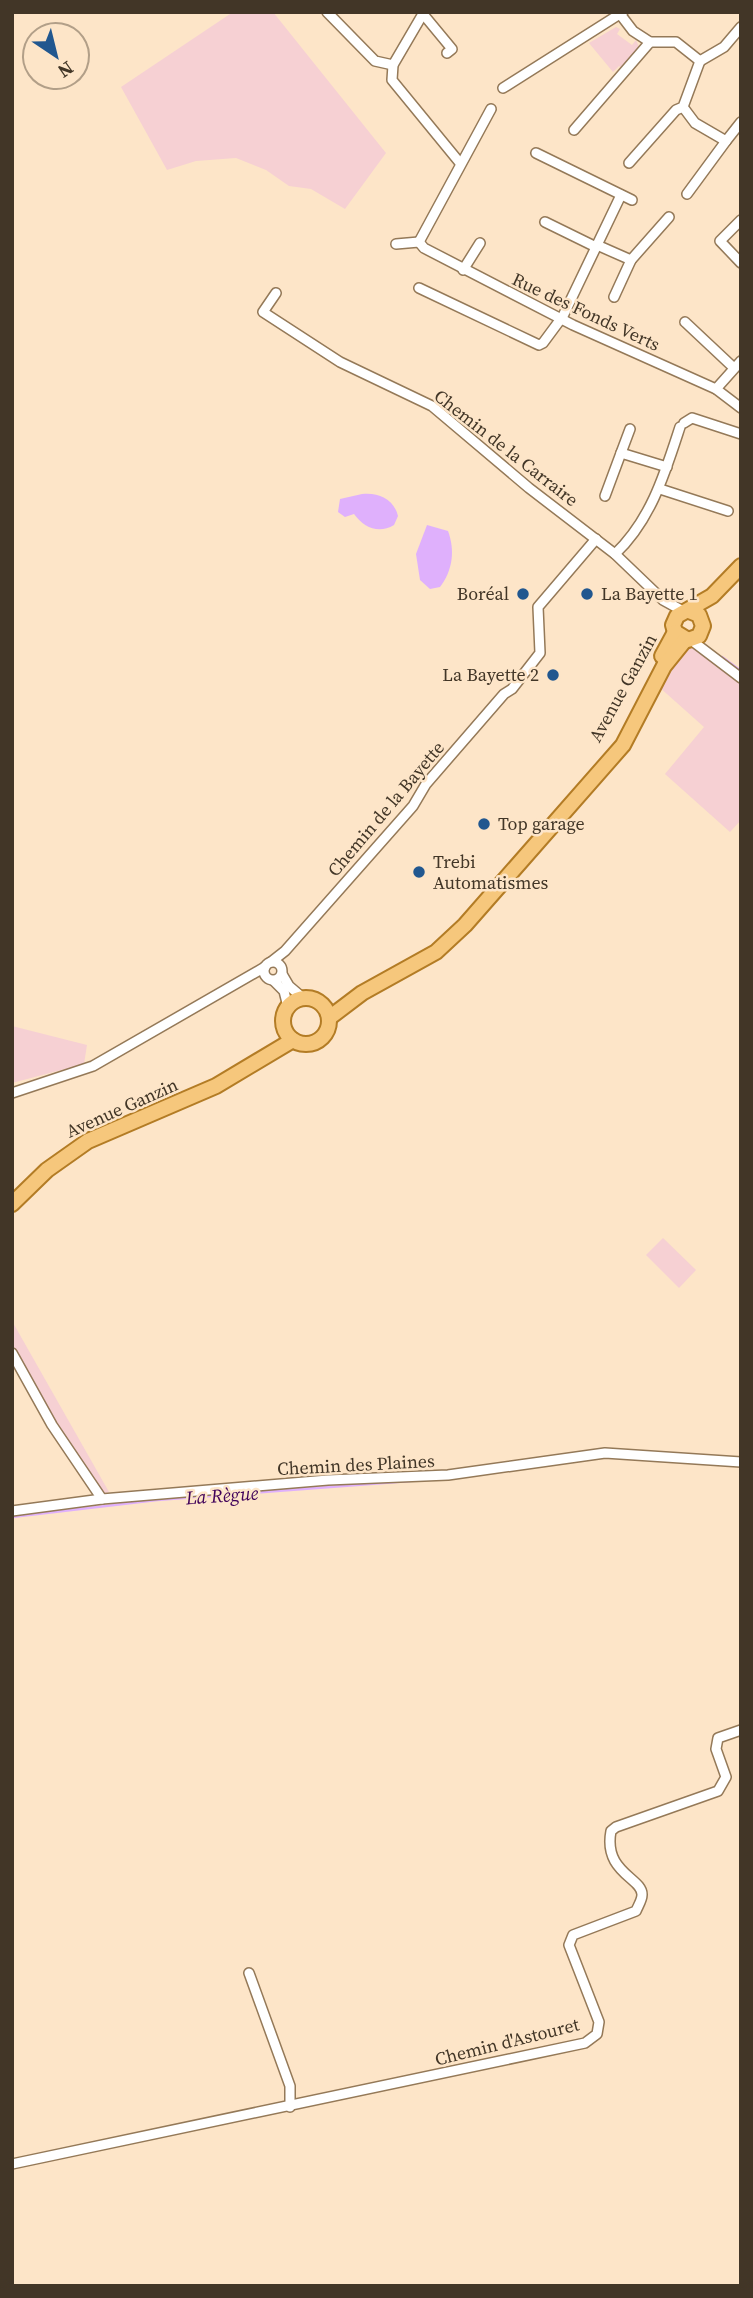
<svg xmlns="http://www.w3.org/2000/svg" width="753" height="2298" viewBox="0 0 753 2298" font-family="'Source Serif 4',serif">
<rect width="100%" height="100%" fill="#fde5c8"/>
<!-- green -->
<g fill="#f6d0d3">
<polygon points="233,12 273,12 386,153 345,209 311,189 289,186 266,170 236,158 196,161 167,170 121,87"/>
<polygon points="616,27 620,29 617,34 632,45 636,40 639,47 623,69 619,66 613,72 589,43"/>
<polygon points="691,648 699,649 741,684 741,820 730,832 665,774 704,727 658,686 678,652"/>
<polygon points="12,1026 87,1045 84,1064 12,1083"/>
<polygon points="663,1238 696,1270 679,1288 646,1255"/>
<polygon points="12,1321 109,1492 96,1496 79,1473 12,1360"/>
</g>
<!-- water -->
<g fill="#dfb0fc">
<path d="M362,494C378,492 394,499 398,516L394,525C379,534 364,528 354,514L345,517L338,512L340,499Z"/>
<path d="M427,525L448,531C455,550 453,570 440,587L430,589L420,580L416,554Z"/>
</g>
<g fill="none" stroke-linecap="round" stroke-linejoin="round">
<!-- stream -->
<g stroke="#dfb0fc" stroke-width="2.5">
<polyline points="722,657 741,671"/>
<polyline points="12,1517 157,1500 410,1481"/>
</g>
<!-- minor casing -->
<g stroke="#947958" stroke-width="12">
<g id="minor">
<polyline points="327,12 375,61 393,65"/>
<polyline points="424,12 393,65 392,80 460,163"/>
<polyline points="423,14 452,49 447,53"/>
<polyline points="620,14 633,31 650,42 676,42 700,61 724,47 741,27"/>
<polyline points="503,88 623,12"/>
<polyline points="683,107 695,123 726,141 687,194"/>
<polyline points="574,130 650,42"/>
<polyline points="726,141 741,122"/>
<polyline points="536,153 632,200"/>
<polyline points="629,163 676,110 683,107 700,61"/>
<polyline points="741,220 720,241 741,263"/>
<polyline points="545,222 596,247"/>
<polyline points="419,242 424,248 573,325 716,389 741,408"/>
<polyline points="419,242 491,109"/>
<polyline points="396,244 419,242"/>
<polyline points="597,245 631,260 614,297"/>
<polyline points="631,260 669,217"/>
<polyline points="463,270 480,243"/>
<polyline points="419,288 539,345 543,343 563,316 621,195"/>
<polyline points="276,293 263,312 340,362 432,406 529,488 615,554 663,600 683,611"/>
<polyline points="685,322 734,368"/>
<polyline points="716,389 741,361"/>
<polyline points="684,423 692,418 741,434"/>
<polyline points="621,453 630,429"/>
<polyline points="660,489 728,511"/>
<polyline points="605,496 621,453 667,467"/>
<path d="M615,554C651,520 665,473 680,427"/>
<polyline points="691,640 741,678"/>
<circle cx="273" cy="971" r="9"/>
<polyline points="271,962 285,951 413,806 426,784 504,694 512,689 540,653 538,607 596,539"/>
<polyline points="282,974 289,986 303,998"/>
<polyline points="274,981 284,991 288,1007"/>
<polyline points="12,1093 93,1066 265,967"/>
<polyline points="12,1353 52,1425 102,1499 328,1480 448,1475 605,1453 741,1462"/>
<polyline points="12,1511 102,1499"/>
<polyline points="249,1973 290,2086 290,2107"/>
<path d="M12,2164L585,2043L597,2034L599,2022L569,1945L573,1935L636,1911C638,1906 642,1900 642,1895C643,1878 603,1873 611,1831L616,1827L718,1791L726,1777L716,1749L718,1738L741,1730"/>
</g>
</g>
<!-- primary casing -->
<g stroke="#b37c25" stroke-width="18">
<g id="primary">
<polyline points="689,611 699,615 703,626 699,636 688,640 675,632 673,625 677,616 712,596 741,566"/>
<polyline points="662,656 675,632"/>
<circle cx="306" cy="1021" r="23"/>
<polyline points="329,1018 362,993 436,952 465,925 623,745 664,666 685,640"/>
<polyline points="12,1204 47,1170 88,1141 216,1086 293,1040"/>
</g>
</g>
<!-- minor -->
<use href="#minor" stroke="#fff" stroke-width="9"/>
<!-- primary -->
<use href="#primary" stroke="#f6c77c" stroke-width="14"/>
</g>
<!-- markers -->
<g fill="#21578f" stroke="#fde5c8" stroke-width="2.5">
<circle cx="523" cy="594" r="7"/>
<circle cx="587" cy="594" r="7"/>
<circle cx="553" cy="675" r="7"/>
<circle cx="484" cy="824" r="7"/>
<circle cx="419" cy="872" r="7"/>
</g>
<g text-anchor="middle" stroke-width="5" stroke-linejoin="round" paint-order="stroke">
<!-- street labels -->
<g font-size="18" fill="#423627" stroke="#fde5c8">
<text transform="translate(586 312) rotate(25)" y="6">Rue des Fonds Verts</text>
<text transform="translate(506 448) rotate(38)" y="6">Chemin de la Carraire</text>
<text transform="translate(623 688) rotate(-61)" y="6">Avenue Ganzin</text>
<text transform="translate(386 809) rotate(-50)" y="6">Chemin de la Bayette</text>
<text transform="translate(122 1108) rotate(-24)" y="6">Avenue Ganzin</text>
<text transform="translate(356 1465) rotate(-3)" y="6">Chemin des Plaines</text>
<text transform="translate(507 2042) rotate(-14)" y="6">Chemin d'Astouret</text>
</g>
<!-- poi labels -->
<g font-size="18" fill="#423627" stroke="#fde5c8" text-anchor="start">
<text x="509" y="600" text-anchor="end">Boréal</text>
<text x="601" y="600">La Bayette 1</text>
<text x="539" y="681" text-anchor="end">La Bayette 2</text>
<text x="498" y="830">Top garage</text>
<text x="433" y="868">Trebi<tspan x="433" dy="21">Automatismes</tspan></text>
</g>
<!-- water labels -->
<g font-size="19" font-style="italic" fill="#3f0159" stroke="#fde5c8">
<text transform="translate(222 1495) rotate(-4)" y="7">La Règue</text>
</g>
</g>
<!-- border -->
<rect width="753" height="2298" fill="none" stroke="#423627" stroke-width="28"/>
<!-- north arrow -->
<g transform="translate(56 56) rotate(145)"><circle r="33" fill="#fde5c8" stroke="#b29f88" stroke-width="2"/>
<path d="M0-5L12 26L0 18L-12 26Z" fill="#21578f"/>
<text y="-10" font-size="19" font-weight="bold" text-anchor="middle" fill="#423627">N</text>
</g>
</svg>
